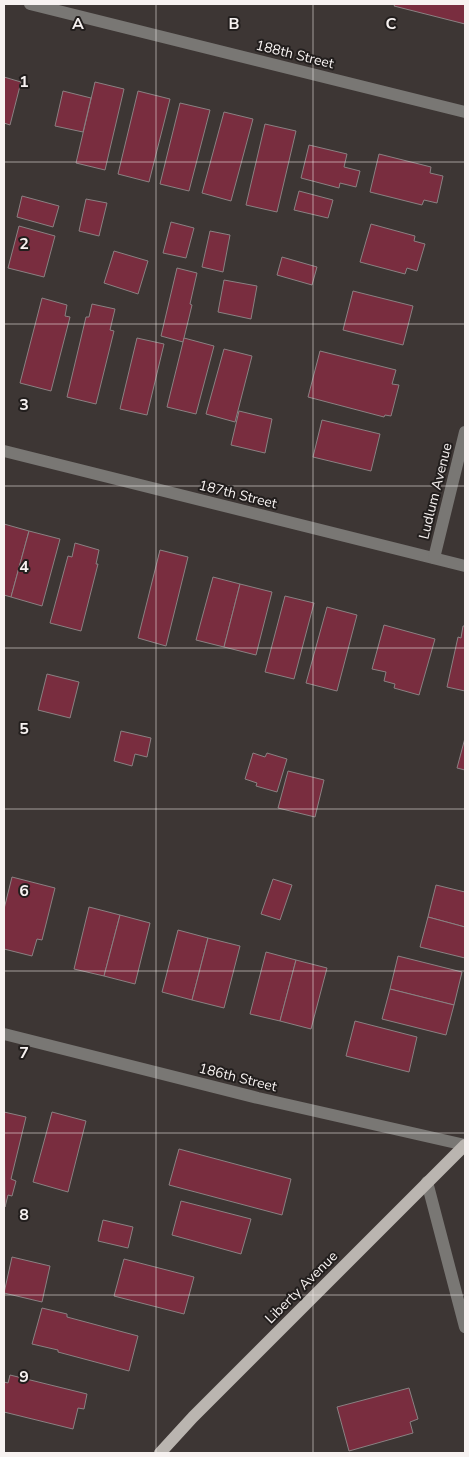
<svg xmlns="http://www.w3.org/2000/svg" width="469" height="1457" viewBox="0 0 469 1457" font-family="'Nunito Sans',sans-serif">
<rect width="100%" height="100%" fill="#3d3634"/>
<!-- building -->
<g fill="#792d3f" stroke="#8a8182">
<polygon points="395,4 465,4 465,24 394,6"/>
<polygon points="4,77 21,82 10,125 4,123"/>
<polygon points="95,82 124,89 105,170 76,163"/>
<polygon points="63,91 91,98 83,132 55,126"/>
<polygon points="138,91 170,99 149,182 118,174"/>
<polygon points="180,103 210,110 189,191 160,184"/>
<polygon points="224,112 253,119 231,201 202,193"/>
<polygon points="265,124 296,131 277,212 246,205"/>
<polygon points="309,145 347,154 344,167 360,171 356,187 340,183 339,188 301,178"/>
<polygon points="379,154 431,167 430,173 443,176 437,203 424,200 422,205 370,192"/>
<polygon points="299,191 333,200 328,218 294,210"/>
<polygon points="22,196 59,206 53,227 17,217"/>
<polygon points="86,199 107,203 99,236 79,231"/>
<polygon points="171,222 194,228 186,258 163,253"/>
<polygon points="371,224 415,236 414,241 425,244 417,271 407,268 405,274 360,262"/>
<polygon points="19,226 55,236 44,277 8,268"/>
<polygon points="210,231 230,235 223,272 202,267"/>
<polygon points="114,251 148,261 138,294 104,283"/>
<polygon points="282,257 317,267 312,285 277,275"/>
<polygon points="177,268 197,273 190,304 192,305 183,342 161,336"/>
<polygon points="224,280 257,286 251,319 218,312"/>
<polygon points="353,291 413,306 403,345 343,330"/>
<polygon points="42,298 67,305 65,316 70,317 51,391 20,383"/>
<polygon points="92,304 115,309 110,330 114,331 96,404 67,397 86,317 89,317"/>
<polygon points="137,338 164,344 147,415 120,409"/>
<polygon points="184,338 214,346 196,414 167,407"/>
<polygon points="224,349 252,356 235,422 206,414"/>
<polygon points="320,351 396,370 392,384 399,385 391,416 385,415 384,417 308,397"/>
<polygon points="239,411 272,419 265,453 231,445"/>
<polygon points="322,420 380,434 371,471 313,457"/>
<polygon points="4,524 29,531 11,597 4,595"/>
<polygon points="29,531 60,539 42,606 11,597"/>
<polygon points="75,543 99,550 96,564 98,564 81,631 50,623 68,556 72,557"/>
<polygon points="160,550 188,557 166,646 138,638"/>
<polygon points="213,577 240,584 224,647 196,640"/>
<polygon points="240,584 272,592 256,655 224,647"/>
<polygon points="285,596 314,603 294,679 265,672"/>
<polygon points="327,607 357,615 337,691 306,683"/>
<polygon points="384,625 435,639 419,695 394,688 395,684 384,681 386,672 372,669"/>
<polygon points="463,626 465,626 465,691 447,687 458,637 461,638"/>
<polygon points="47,674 79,682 70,718 38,710"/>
<polygon points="121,731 151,738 147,757 135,754 132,766 114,761"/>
<polygon points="465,738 465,770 457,768"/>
<polygon points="253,753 265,757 267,753 287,759 277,792 256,786 257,783 245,779"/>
<polygon points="288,771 324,780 315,817 278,808"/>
<polygon points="12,877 55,888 42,940 37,939 32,956 4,949 4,909"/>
<polygon points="273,879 292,885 280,920 261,914"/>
<polygon points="436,885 465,892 465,927 428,917"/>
<polygon points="89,907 120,915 104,976 74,969"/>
<polygon points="120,915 150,923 135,984 104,976"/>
<polygon points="428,917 465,927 465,958 420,947"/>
<polygon points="178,930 208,938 192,1000 162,992"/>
<polygon points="208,938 240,946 224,1008 192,1000"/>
<polygon points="266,952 296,960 280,1021 250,1014"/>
<polygon points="398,956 462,972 454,1005 390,989"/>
<polygon points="296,960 327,968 311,1029 280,1021"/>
<polygon points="390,989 454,1005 446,1035 382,1019"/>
<polygon points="355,1021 417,1037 409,1072 346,1056"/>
<polygon points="4,1112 26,1117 11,1179 16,1181 12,1196 8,1195 5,1207"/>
<polygon points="52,1112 86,1121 68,1192 33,1182"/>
<polygon points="179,1149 291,1179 282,1215 169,1185"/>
<polygon points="181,1201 251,1219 241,1254 172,1235"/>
<polygon points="103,1220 133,1227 128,1248 98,1241"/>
<polygon points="12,1257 50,1266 42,1302 4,1293"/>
<polygon points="124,1259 194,1277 184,1314 114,1296"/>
<polygon points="42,1308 67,1314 67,1317 138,1336 129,1371 58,1352 58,1350 32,1344"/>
<polygon points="10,1375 87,1394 84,1409 78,1408 73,1429 4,1412 4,1382 8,1383"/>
<polygon points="409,1388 418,1419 410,1422 413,1433 349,1451 337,1407"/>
</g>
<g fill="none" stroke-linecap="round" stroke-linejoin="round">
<!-- minor -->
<g stroke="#797774" stroke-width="12">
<polyline points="30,4 465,112"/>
<polyline points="4,451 465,566"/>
<polyline points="434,558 465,432"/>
<polyline points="4,1034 258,1098 465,1145"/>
<polyline points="427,1182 465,1327"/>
</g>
<!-- major -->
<polyline stroke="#bab5b0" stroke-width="12" points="160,1453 193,1417 465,1145"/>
</g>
<!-- grid -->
<path fill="none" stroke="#f7f2f1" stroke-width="1" stroke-opacity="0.55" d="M156,4V1453M313,4V1453M4,162H465M4,324H465M4,486H465M4,648H465M4,809H465M4,971H465M4,1133H465M4,1295H465"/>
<g text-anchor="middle" stroke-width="4" stroke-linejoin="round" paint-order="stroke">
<!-- street labels -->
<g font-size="14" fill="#f7f2f1" stroke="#221e1d">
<text transform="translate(295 54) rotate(14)" y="5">188th Street</text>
<text transform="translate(435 491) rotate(-76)" y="5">Ludlum Avenue</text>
<text transform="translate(238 494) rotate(14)" y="5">187th Street</text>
<text transform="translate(238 1077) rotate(14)" y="5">186th Street</text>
<text transform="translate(301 1287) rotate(-45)" y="5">Liberty Avenue</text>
</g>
</g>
<g font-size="16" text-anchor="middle" font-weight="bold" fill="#f7f2f1" stroke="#221e1d" stroke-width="4" stroke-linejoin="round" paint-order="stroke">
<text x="78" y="29">A</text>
<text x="234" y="29">B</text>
<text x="391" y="29">C</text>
<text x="24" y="87">1</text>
<text x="24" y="249">2</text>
<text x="24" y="410">3</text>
<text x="24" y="572">4</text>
<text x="24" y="734">5</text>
<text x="24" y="896">6</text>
<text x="24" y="1058">7</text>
<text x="24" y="1220">8</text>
<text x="24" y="1382">9</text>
</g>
<!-- border -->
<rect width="469" height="1457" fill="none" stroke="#f7f2f1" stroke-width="10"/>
</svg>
